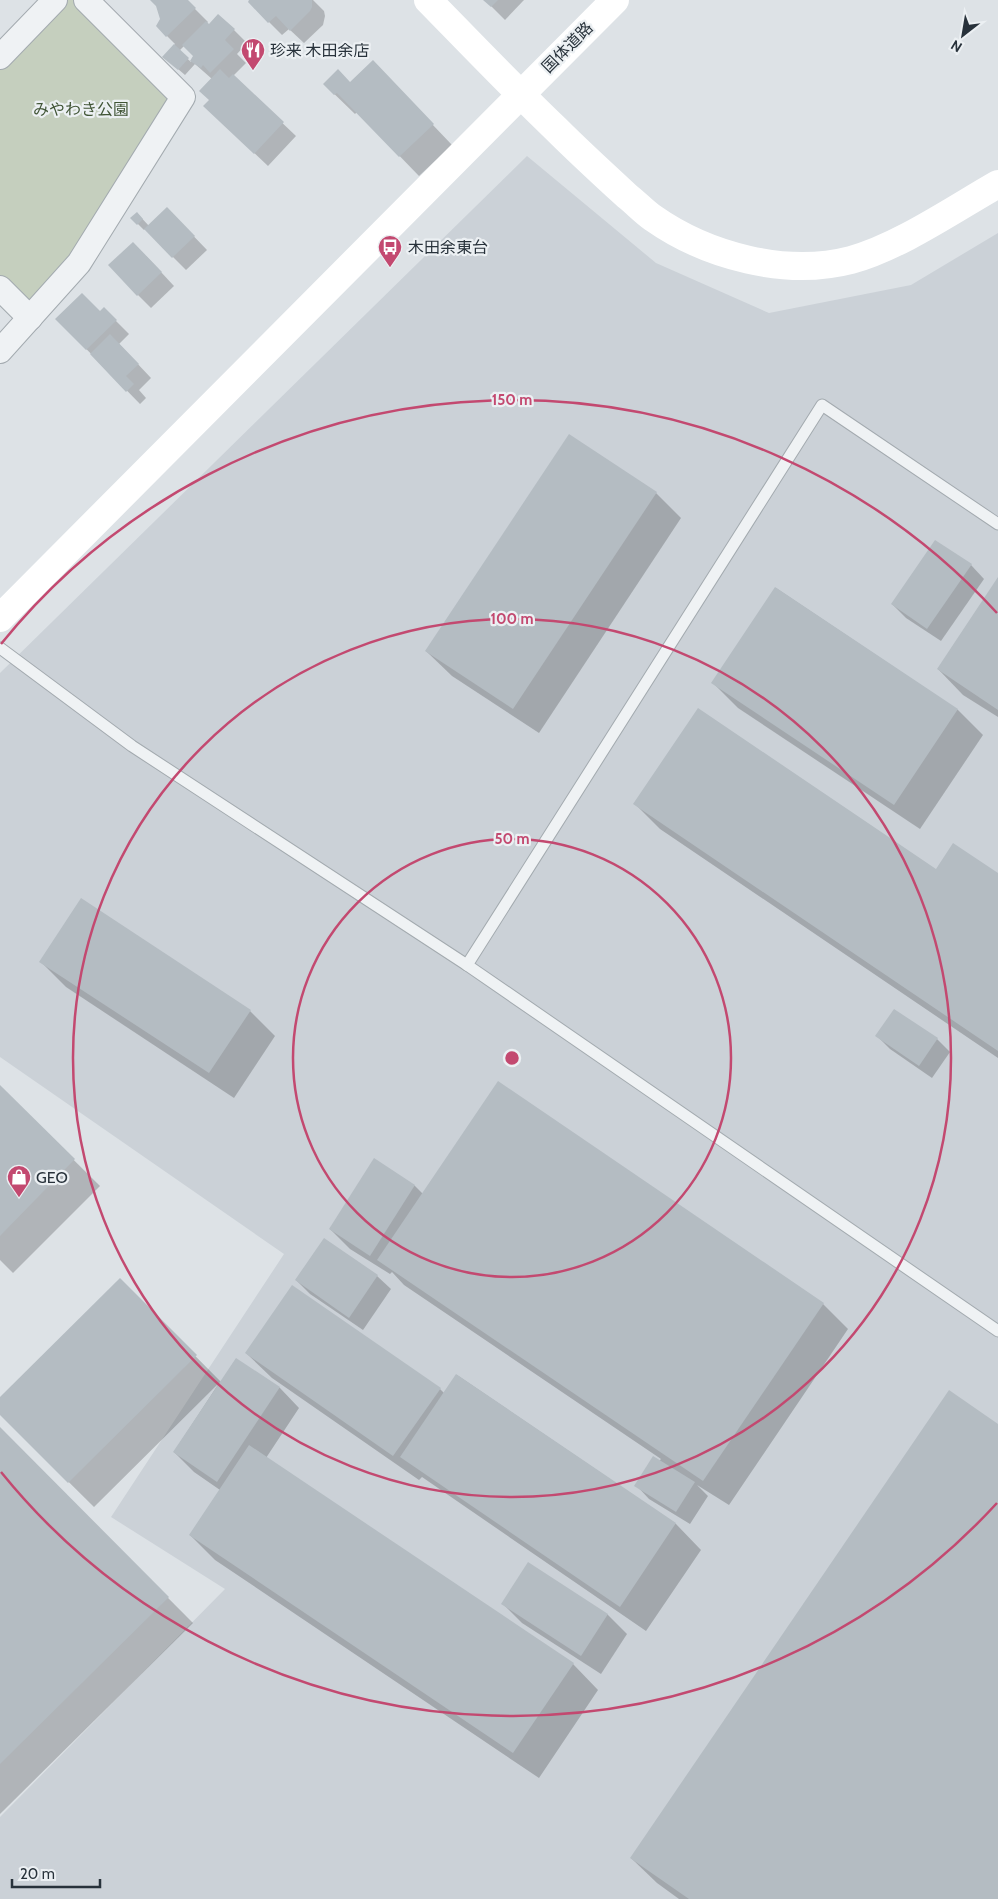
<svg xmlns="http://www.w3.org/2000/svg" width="998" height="1899" viewBox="0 0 998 1899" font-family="Cabin,'Noto Sans JP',sans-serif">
<rect width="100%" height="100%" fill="#dde2e6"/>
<!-- built -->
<polygon fill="#cbd1d7" points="527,156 656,263 769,313 911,285 998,233 998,1899 0,1899 0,1817 225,1589 111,1517 284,1254 0,1057 0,673"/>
<!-- green -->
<polygon fill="#c5cfbe" points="55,0 86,0 183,97 30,318 0,288 0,57"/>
<!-- shadow -->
<g fill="#0003" fill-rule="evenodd">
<path d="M152,0H186L208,22L207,23L209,26L234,30L247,43L237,54L246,63L233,76L296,136L268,166L218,119L210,100L212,79L195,64L185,75L164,57L175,44L157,26L161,19L158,6ZM184,46L195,56L191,62L179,51Z"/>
<polygon points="251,0 313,0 324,11 325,16 323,25 304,43 289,29 282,35 249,2"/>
<polygon points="485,0 524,0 505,20"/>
<polygon points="392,82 452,145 419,176 357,112 355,114 324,84"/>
<polygon points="137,213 149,226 180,222 207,250 186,270 145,229 144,230 132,218"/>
<polygon points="146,256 174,286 151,308 138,295"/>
<polygon points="104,309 129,334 119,344 151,378 139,390 146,398 140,404 57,319 100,313"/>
<polygon points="656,493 681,518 539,733 452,676 426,651"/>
<polygon points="971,565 984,579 941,641 906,618 892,604"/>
<polygon points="998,581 998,717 963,695 938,669"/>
<polygon points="776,588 958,710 983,735 920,829 738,708 713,683"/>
<polygon points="635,804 936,871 998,875 998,1058 660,829"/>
<polygon points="41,962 250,1011 275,1036 234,1098 66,987"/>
<polygon points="877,1036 937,1039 950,1052 932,1078 890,1049"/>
<polygon points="0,1087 100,1186 13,1273 0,1260"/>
<polygon points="374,1160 415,1186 423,1194 823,1304 848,1329 729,1505 697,1485 708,1496 690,1524 649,1499 636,1485 661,1459 404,1285 392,1272 390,1274 350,1249 330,1229"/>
<polygon points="324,1240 377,1276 391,1289 363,1330 310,1294 296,1280"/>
<polygon points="120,1280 221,1382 236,1359 280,1388 299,1408 266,1458 573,1664 598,1690 539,1778 215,1560 190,1535 220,1490 194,1472 174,1452 219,1383 94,1507 0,1414 0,1399"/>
<polygon points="246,1353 440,1389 444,1393 457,1375 676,1524 701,1550 646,1631 422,1477 419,1480 272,1378"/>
<polygon points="998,1425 998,1899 679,1899 657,1883 631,1858"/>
<polygon points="0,1429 193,1623 0,1814"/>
<polygon points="503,1604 607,1614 627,1634 601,1674 522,1623"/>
</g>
<!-- building -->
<g fill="#b4bcc2">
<polygon points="150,0 188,0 196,8 166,37 156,26 160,19 156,6"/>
<polygon points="249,0 312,0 312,7 310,11 290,31 276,16 268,23 248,2"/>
<polygon points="483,0 498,0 491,7"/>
<polygon points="218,14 235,29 225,40 234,49 210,73 203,65 201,68 190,61 193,56 182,45 206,21 209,24"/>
<polygon points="174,44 189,58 178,70 162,57"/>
<polygon points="373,60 434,124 399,157 337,93 334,95 323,84 338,69 350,82"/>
<polygon points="220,69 229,78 233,74 284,122 254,154 203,106 209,100 199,91"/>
<polygon points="167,207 195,236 172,258 144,229"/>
<polygon points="137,212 143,219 137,225 130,218"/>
<polygon points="133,242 162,272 137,296 108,265"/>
<polygon points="82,293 100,311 104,307 117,320 86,350 55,319"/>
<polygon points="110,334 139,364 126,376 134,384 126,392 90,354"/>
<polygon points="569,434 657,492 513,709 425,651"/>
<polygon points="935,540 972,564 927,629 891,604"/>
<polygon points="998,577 998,710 937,669"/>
<polygon points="775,587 958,709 894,805 711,683"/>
<polygon points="698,708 936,869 953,843 998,873 998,1051 633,804"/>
<polygon points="81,898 251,1010 209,1073 39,962"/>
<polygon points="894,1009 938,1038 919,1066 875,1036"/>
<polygon points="498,1081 824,1303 703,1481 377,1260"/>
<polygon points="0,1085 75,1159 0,1236"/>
<polygon points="374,1158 415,1185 370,1256 329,1229"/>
<polygon points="324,1238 378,1275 349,1318 295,1280"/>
<polygon points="120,1278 197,1355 68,1483 0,1415 0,1397"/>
<polygon points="292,1285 441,1388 393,1456 245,1353"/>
<polygon points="236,1358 280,1387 217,1482 173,1452"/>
<polygon points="456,1374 676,1523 620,1607 400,1457"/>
<polygon points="949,1390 998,1424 998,1899 689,1899 630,1858"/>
<polygon points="0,1427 169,1597 0,1764"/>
<polygon points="249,1445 574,1663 513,1753 189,1535"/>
<polygon points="653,1456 695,1482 676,1512 634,1486"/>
<polygon points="528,1562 608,1614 581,1656 501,1604"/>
</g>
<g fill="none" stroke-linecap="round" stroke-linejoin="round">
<!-- lane casing -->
<g stroke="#a3aaaf" stroke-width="13">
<g id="lane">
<polyline points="0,648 132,746 467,965 998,1331"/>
<polyline points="467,965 822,405 998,524"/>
</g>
</g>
<!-- street casing -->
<g stroke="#a3aaaf" stroke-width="26">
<g id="street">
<polyline points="0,57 55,0"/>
<polyline points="0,288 30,318"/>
<polyline points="0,351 79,263 183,97 86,0"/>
</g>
</g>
<!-- lane -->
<use href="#lane" stroke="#eff2f4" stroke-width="11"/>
<!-- street -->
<use href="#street" stroke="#eff2f4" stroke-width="24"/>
<!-- secondary -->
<g stroke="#fff" stroke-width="28">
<path d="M428,0C470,43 512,87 556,129C579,152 603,174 627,196C636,203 644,212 653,218C707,256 786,277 851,260C899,247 954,209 998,184"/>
<polyline points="0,618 615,0"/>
</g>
</g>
<!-- distance rings -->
<g fill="none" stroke="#c34970" stroke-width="2.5">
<circle cx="512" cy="1058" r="219"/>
<circle cx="512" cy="1058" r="439"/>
<path d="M997 1503A658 658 0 0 1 1 1472M1 644A658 658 0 0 1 997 613"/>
</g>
<!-- icons -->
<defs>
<g id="restaurant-pin" transform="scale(1.25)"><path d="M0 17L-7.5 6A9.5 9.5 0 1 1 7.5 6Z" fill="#c34970" stroke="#ecf0f3"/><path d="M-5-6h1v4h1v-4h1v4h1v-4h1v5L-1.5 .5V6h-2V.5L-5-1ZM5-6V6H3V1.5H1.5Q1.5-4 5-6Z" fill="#fff"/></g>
<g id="bus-pin" transform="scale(1.25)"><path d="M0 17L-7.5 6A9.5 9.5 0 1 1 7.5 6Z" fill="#c34970" stroke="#ecf0f3"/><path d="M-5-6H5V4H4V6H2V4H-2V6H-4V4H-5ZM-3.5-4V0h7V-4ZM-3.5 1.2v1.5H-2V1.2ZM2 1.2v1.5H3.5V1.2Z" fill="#fff"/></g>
<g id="shop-pin" transform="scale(1.25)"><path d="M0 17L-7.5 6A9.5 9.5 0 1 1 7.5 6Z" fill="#c34970" stroke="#ecf0f3"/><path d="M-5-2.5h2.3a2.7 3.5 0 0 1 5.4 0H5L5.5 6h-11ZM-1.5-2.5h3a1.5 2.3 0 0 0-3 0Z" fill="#fff"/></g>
</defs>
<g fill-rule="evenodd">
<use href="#restaurant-pin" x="253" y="50"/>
<use href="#bus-pin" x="390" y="247"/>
<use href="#shop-pin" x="19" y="1177"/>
</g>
<g text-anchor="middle" stroke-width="4.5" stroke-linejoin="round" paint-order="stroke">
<!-- street labels -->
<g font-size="16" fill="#28323b" stroke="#ecf0f3">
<text transform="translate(567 47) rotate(-45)" y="6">国体道路</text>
</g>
<!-- poi labels -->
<g font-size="16" fill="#28323b" stroke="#ecf0f3" text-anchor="start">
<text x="270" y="56">珍来 木田余店</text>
<text x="408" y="253">木田余東台</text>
<text x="36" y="1183">GEO</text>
</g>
<!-- park labels -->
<g font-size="16" fill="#415536" stroke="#ecf0f3">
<text x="81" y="115">みやわき公園</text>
</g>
</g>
<circle cx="512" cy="1058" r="8" fill="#c34970" stroke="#ecf0f3" stroke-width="2.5"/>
<g font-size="15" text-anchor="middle" font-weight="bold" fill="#c34970" stroke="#ecf0f3" stroke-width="4.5" stroke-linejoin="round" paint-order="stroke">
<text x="512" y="405">150 m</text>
<text x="512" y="624">100 m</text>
<text x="512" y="844">50 m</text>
</g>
<!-- north arrow -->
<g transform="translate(963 35) rotate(211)" stroke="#ecf0f3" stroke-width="4" paint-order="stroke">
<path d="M0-4L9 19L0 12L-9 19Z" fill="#28323b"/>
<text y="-8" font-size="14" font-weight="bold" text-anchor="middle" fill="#28323b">N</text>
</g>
<!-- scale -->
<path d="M12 1879v8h88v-8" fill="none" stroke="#28323b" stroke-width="2.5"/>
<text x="20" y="1879" font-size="15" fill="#28323b" stroke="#ecf0f3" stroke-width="4" paint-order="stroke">20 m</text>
</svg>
